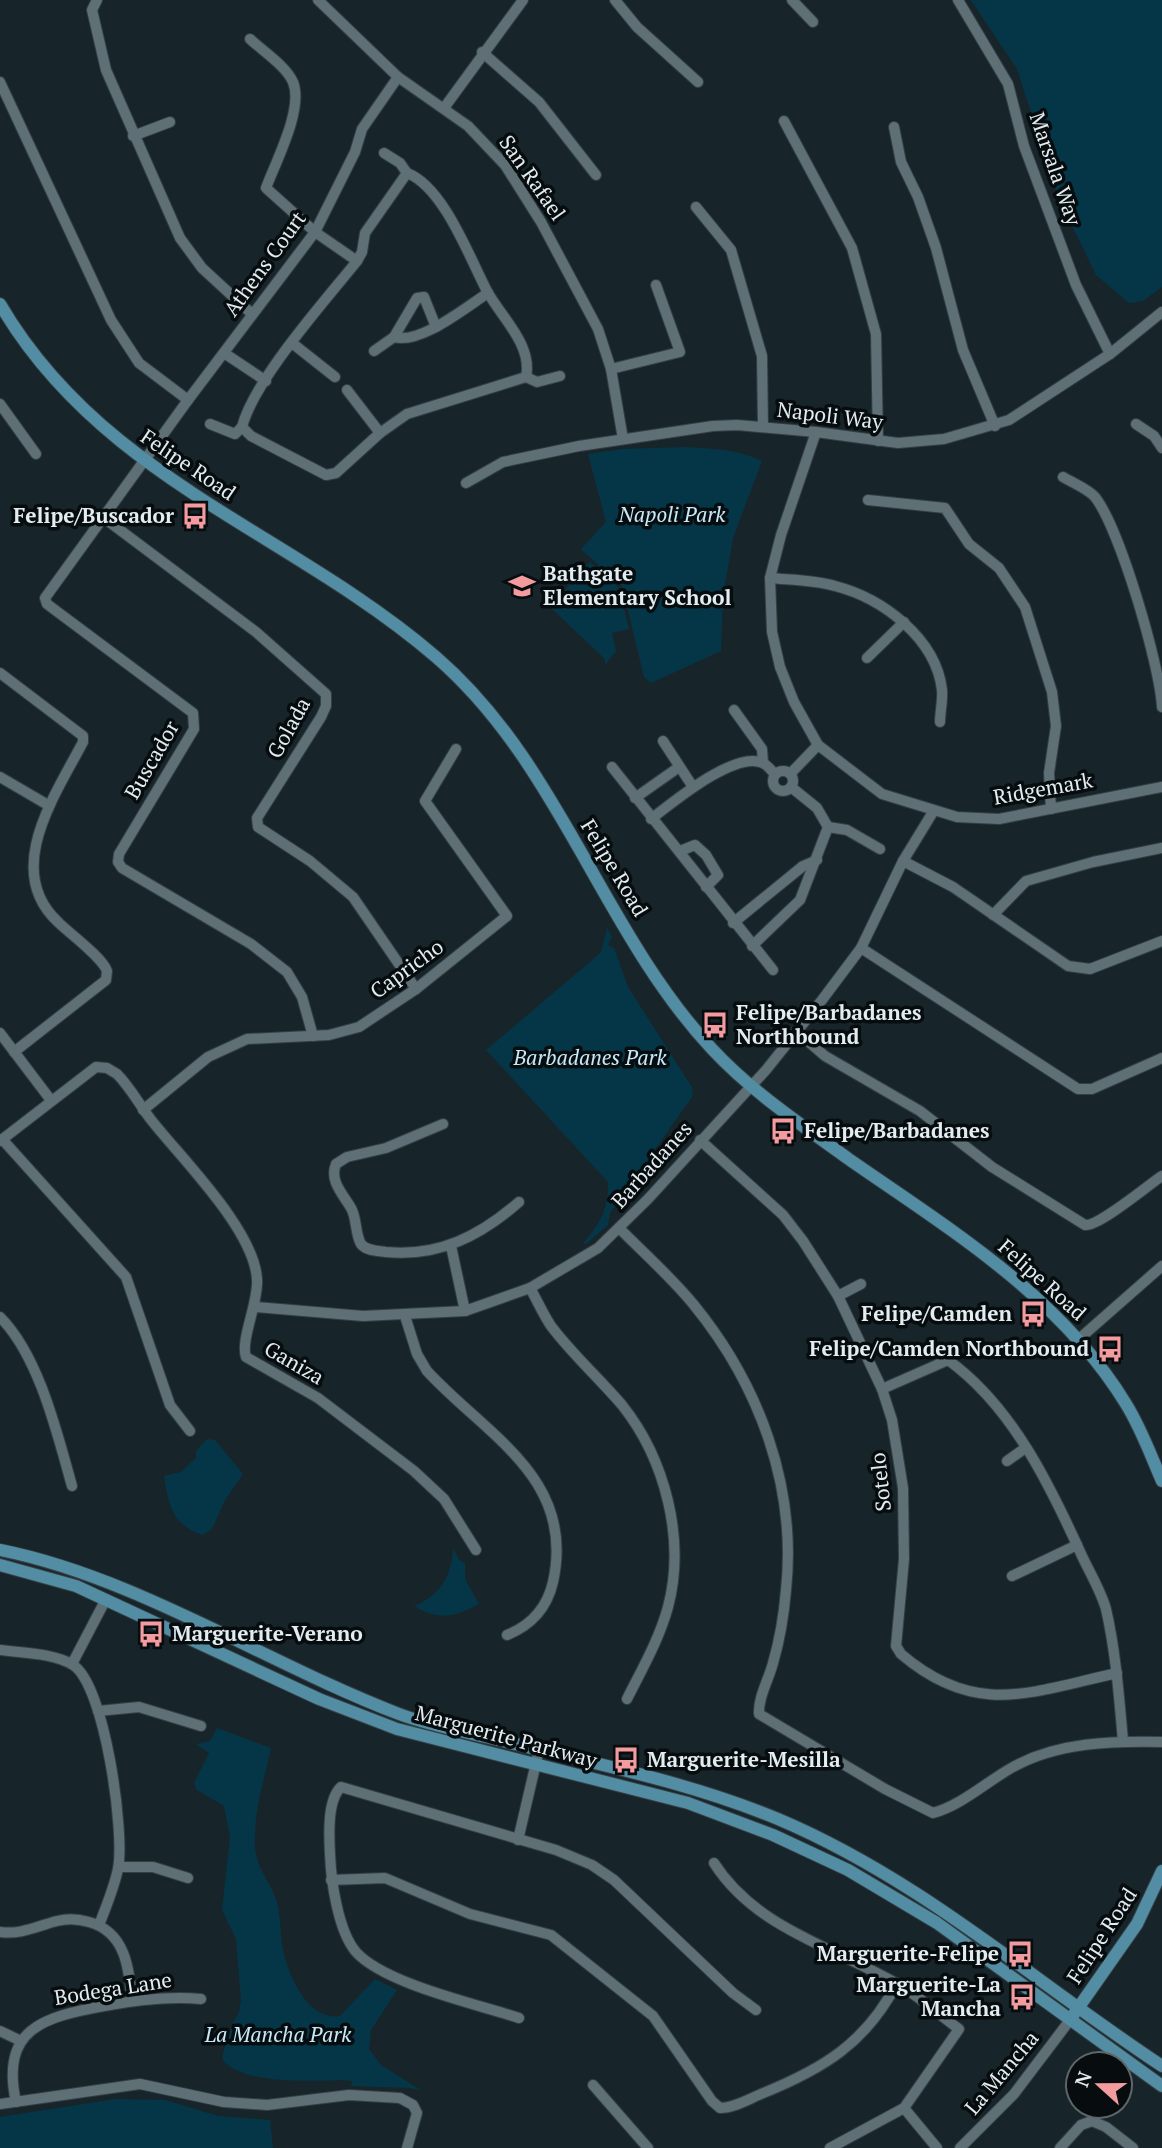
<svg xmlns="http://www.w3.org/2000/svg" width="1162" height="2148" viewBox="0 0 1162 2148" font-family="'PT Serif',serif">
<rect width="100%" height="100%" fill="#17252a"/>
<!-- green -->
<g fill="#053647">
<polygon points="971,0 1162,0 1162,287 1143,301 1129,303 1096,275 1059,199 1017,69"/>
<path d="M687,447C714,449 737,449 762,461L733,538L723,595L721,651L651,683L644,677L622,586L581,549L606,522L588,454L623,449Z"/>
<polygon points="590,562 619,588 629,629 612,633 616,651 605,665 605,659 550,607"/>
<path d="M607,928L612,937L608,945L614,948L628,987L693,1089L692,1097L610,1213L608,1225L585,1245L584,1242C600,1224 609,1208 608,1182L486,1050L590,962L601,952Z"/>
<path d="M207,1439L215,1440L243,1474L225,1500L212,1529L202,1535C172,1524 169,1506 164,1476L181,1472L196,1458V1451Z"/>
<path d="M453,1548L459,1560L465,1563V1579L479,1604C455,1617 438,1621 414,1606C440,1596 452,1576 453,1548Z"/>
<path d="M217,1728L271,1748C264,1781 253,1813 255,1848C257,1869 271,1883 277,1902C281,1917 280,1935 283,1950C289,1977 308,2021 340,2016L375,1979L397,1990L371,2030L369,2049L381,2065L422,2091L411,2088L351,2086L352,2081L342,2080C314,2081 240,2085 222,2059L229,2030L239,2012L241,2000L236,1939L222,1910L230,1837L224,1806L197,1790L194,1783L209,1753L196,1744L210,1741Z"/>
<polygon points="115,2099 165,2100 218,2116 270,2120 273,2148 0,2148 0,2117"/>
</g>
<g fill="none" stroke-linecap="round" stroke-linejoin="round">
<!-- minor casing -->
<g stroke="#343f44" stroke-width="12">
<g id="minor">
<polyline points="97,0 92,10 106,70 180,238 202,268 252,314"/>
<polyline points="318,0 398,77 468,126 505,165 541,222 598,329 611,369 623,439"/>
<polyline points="615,0 637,27 698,82"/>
<polyline points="792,0 813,22"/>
<polyline points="958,0 1008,84 1024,146 1076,285 1110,354"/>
<path d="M250,39C263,51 286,66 293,82C304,109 275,163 266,188L315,232L357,261"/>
<polyline points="482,52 539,102 596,175"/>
<polyline points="0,82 111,320 139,363 188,400"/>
<polyline points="444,108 523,0"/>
<polyline points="784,121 852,248 876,334 878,441"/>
<polyline points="894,127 901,162 918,197 936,248 963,350 995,426"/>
<polyline points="133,136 170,122"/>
<polyline points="384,153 400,163 407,173"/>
<path d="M407,173C444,187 470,259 487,291C501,317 533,345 526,377"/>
<polyline points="696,207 731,250 762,356 763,427"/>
<path d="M394,337C420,345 466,307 488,293"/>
<polyline points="292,343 335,377"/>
<polyline points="374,351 394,337 417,298 424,297 436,327"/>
<polyline points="224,353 266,381"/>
<polyline points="611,369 680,352 656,285"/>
<polyline points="526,377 537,382 560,376"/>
<polyline points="347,390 380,433"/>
<polyline points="0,404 36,454"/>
<polyline points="210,424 235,434 242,427"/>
<polyline points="1136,424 1154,436 1162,448"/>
<polyline points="242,427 251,436 326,475 336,473 380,433 407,414 526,377"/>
<path d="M242,427C254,380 325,301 357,261L362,252L365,233L407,173"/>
<polyline points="816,432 781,535 770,578 772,632 780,667 794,702 818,745 882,794 957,817 999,819 1162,787"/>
<path d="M1063,477C1073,483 1088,489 1095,497C1120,529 1160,666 1162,707"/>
<polyline points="466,483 503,462 579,446 713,426 737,425 816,432 898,443 944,439 1009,420 1110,354 1162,312"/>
<polyline points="868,500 945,508 969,544 999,568 1025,607 1052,692 1056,726 1049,773 1051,809"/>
<polyline points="104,518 256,632 326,694 326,706 321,717 257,818 258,827 310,861 353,897 416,989"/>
<path d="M770,578C791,580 814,580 835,586C882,598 936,638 942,690C943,700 940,712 940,722"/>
<polyline points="867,658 904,622"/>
<path d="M0,673L83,736V742C56,794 2,870 58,922C70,934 102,957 107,971L106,980L14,1052"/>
<polyline points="734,710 762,749 763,763"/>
<polyline points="663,741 693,787"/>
<polyline points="612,767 773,970"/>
<circle cx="783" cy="781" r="10"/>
<polyline points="791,773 818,745"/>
<polyline points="0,777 48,805"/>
<polyline points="635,798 679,767"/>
<path d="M651,819C672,803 735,750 763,763C767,765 772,771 775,774"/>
<polyline points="828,827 847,830 880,849"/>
<polyline points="680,851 695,845 706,855 718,875 706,887"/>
<polyline points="903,861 953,887 1068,966 1090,969 1162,941"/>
<polyline points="993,915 1026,881 1093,862 1162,848"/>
<polyline points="733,923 803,866 817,860"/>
<polyline points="752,946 800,900 828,827 817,808 791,787"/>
<polyline points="861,948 1078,1089 1092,1089 1162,1058"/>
<path d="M796,1031L825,1056L920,1111L992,1167L1085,1225C1098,1227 1147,1186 1162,1176"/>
<polyline points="0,1033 50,1099"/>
<polyline points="313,1036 302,997 287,972 251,944 122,868 118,862 119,854 194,729 193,713 47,604 45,598 188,400 315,232 355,152 362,129 398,77"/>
<polyline points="143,1110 208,1057 247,1039 329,1035 359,1027 416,989 507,916 425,801 456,749"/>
<path d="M443,1124L386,1148L347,1157L336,1164C329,1181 343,1194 351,1208C357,1218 355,1234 361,1244C366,1251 379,1251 386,1252C439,1257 480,1236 519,1202"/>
<polyline points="2,1139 126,1277 170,1405 190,1431"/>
<path d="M700,1140L783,1215L803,1241L838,1296L882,1389L892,1420L903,1488L904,1559L896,1646L901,1654C976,1718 1031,1692 1117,1673"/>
<path d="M0,1141L96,1067L107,1068L117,1074C131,1088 140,1106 152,1121C183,1160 254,1230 257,1279C259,1302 240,1340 246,1357L318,1398L414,1471L444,1499L476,1550"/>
<path d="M620,1229C645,1254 672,1278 694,1305C759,1385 797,1486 786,1590C784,1614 780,1639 773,1663C769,1679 758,1697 759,1714L885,1789L933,1813C962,1805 986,1782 1013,1767C1058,1742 1112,1741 1162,1742"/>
<polyline points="451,1246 465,1311"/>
<path d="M530,1288C537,1300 543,1314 551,1326C572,1354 599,1378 622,1405C665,1459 686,1539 668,1607C659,1640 642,1669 627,1699"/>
<polyline points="838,1296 861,1284"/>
<polyline points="256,1307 363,1316 465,1311 530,1288 598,1248 648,1199 766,1070 822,1000 861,948 903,861 933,812"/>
<path d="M405,1316L417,1354L427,1371C487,1436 576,1478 553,1582C547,1608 532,1625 507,1635"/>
<path d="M0,1317C39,1356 57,1433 72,1486"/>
<polyline points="1079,1339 1162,1266"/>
<path d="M882,1389L948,1360C1012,1406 1050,1485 1082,1556C1090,1573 1101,1591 1106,1609C1116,1653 1119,1697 1123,1741"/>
<polyline points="1007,1461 1024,1449"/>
<polyline points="1012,1576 1077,1545"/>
<path d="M0,1650C22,1653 54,1653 73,1665C105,1685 125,1833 118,1869C114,1888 106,1907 99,1925"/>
<polyline points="72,1664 106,1599"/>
<polyline points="98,1711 139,1707 201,1726"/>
<polyline points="518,1840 539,1750"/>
<path d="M714,1863C755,1927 830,1946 894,1982C917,1994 938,2014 959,2029L904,2108L830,2148"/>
<polyline points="119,1867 153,1867 188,1878"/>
<path d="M331,1880L385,1878L470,1914L551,1935L653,2016L712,2101L720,2108C734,2108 749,2099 761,2094C823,2069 866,2043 897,1983"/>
<path d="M0,1932C21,1935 37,1926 57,1921C68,1918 79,1919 89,1922C126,1932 129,1969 132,2001"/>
<path d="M519,2018C477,2004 385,1984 356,1952C338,1931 331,1881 330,1854C329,1836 327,1800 341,1787L556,1850L592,1865L614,1880L733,1993L756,2010"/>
<polyline points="0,2031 21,2041"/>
<polyline points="593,2085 648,2148"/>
<path d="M16,2102C0,2029 43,2017 104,2006C136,2000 168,1996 201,1999"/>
<polyline points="0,2104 140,2084 224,2102 267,2105 349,2095 400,2098 413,2105 417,2113 407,2148"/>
<polyline points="904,2108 937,2148"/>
<polyline points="960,2148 1014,2094 1070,2020"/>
<polyline points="1060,2148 1081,2125 1092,2121 1106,2127 1133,2148"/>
</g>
</g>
<!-- major casing -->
<g stroke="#343f44" stroke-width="14">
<g id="major">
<path d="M0,304C102,479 291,532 436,657C560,764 602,931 712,1049C753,1093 802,1125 850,1160C951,1230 1061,1297 1126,1404C1141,1428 1151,1456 1162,1481"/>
<path d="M0,1550C136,1577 268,1664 399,1714C431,1726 466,1732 499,1740C592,1763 689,1782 778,1819C922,1880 1033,1981 1162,2066"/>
<polyline points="0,1565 76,1586 319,1699 397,1729 688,1803 773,1835 848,1870 937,1923 1162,2086"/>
<polyline points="1074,2014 1137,1924 1162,1871"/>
</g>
</g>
<!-- minor -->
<use href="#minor" stroke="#5f6f76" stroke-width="10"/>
<!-- major -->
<use href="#major" stroke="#528da4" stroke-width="12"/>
</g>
<!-- icons -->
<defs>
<g id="bus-bare" transform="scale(2.1)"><path d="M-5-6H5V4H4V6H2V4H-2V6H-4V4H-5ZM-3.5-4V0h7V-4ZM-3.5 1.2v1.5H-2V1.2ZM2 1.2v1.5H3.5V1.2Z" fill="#f49b9f" stroke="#070d0f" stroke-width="2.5" paint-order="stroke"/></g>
<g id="school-bare" transform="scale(2.1)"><path d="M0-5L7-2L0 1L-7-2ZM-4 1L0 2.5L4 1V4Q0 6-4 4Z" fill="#f49b9f" stroke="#070d0f" stroke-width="2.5" paint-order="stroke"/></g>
</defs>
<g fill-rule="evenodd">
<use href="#bus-bare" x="195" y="516"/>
<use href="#school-bare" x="522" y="586"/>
<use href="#bus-bare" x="715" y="1025"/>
<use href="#bus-bare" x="783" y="1131"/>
<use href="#bus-bare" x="1033" y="1314"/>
<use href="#bus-bare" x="1110" y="1349"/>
<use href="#bus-bare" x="151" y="1634"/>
<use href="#bus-bare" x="626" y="1760"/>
<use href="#bus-bare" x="1020" y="1954"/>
<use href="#bus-bare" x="1022" y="1997"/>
</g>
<g text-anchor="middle" stroke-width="7" stroke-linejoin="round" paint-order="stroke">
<!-- street labels -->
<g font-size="21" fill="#e3ecf0" stroke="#070d0f">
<text transform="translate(1055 169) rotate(71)" y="7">Marsala Way</text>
<text transform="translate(532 178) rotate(55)" y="7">San Rafael</text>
<text transform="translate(265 264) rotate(-54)" y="7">Athens Court</text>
<text transform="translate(830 416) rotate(7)" y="7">Napoli Way</text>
<text transform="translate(188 465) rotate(34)" y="7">Felipe Road</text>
<text transform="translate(289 728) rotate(-61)" y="7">Golada</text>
<text transform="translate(152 760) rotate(-60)" y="7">Buscador</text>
<text transform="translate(1043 789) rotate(-10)" y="7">Ridgemark</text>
<text transform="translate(614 868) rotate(59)" y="7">Felipe Road</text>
<text transform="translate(407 969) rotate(-36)" y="7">Capricho</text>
<text transform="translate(652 1165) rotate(-48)" y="7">Barbadanes</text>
<text transform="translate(1042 1280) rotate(42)" y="7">Felipe Road</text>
<text transform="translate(294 1363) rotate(30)" y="7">Ganiza</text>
<text transform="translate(881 1482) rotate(-96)" y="7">Sotelo</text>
<text transform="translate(506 1737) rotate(15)" y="7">Marguerite Parkway</text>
<text transform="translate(1102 1936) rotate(-57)" y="7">Felipe Road</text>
<text transform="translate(113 1989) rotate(-9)" y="7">Bodega Lane</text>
<text transform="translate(1002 2073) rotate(-50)" y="7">La Mancha</text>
</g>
<!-- park labels -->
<g font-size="21" font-style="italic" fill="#c6eafa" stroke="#070d0f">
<text x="672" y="522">Napoli Park</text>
<text x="590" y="1065">Barbadanes Park</text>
<text x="278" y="2042">La Mancha Park</text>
</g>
<!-- poi labels -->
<g font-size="21" font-weight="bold" fill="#e3ecf0" stroke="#070d0f" text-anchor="end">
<text x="174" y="523">Felipe/Buscador</text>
<text x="543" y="581" text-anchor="start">Bathgate<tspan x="543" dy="24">Elementary School</tspan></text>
<text x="736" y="1020" text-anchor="start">Felipe/Barbadanes<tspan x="736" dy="24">Northbound</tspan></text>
<text x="804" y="1138" text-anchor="start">Felipe/Barbadanes</text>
<text x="1012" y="1321">Felipe/Camden</text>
<text x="1089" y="1356">Felipe/Camden Northbound</text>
<text x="172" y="1641" text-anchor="start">Marguerite-Verano</text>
<text x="647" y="1767" text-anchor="start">Marguerite-Mesilla</text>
<text x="999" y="1961">Marguerite-Felipe</text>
<text x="1001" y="1992">Marguerite-La<tspan x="1001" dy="24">Mancha</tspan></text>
</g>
</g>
<!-- north arrow -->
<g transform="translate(1099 2085) rotate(291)"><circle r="33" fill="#070d0f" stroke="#5f6669" stroke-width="2"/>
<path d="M0-5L12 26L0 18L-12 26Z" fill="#f49b9f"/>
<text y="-10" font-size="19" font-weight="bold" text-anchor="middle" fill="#e3ecf0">N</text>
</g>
</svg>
